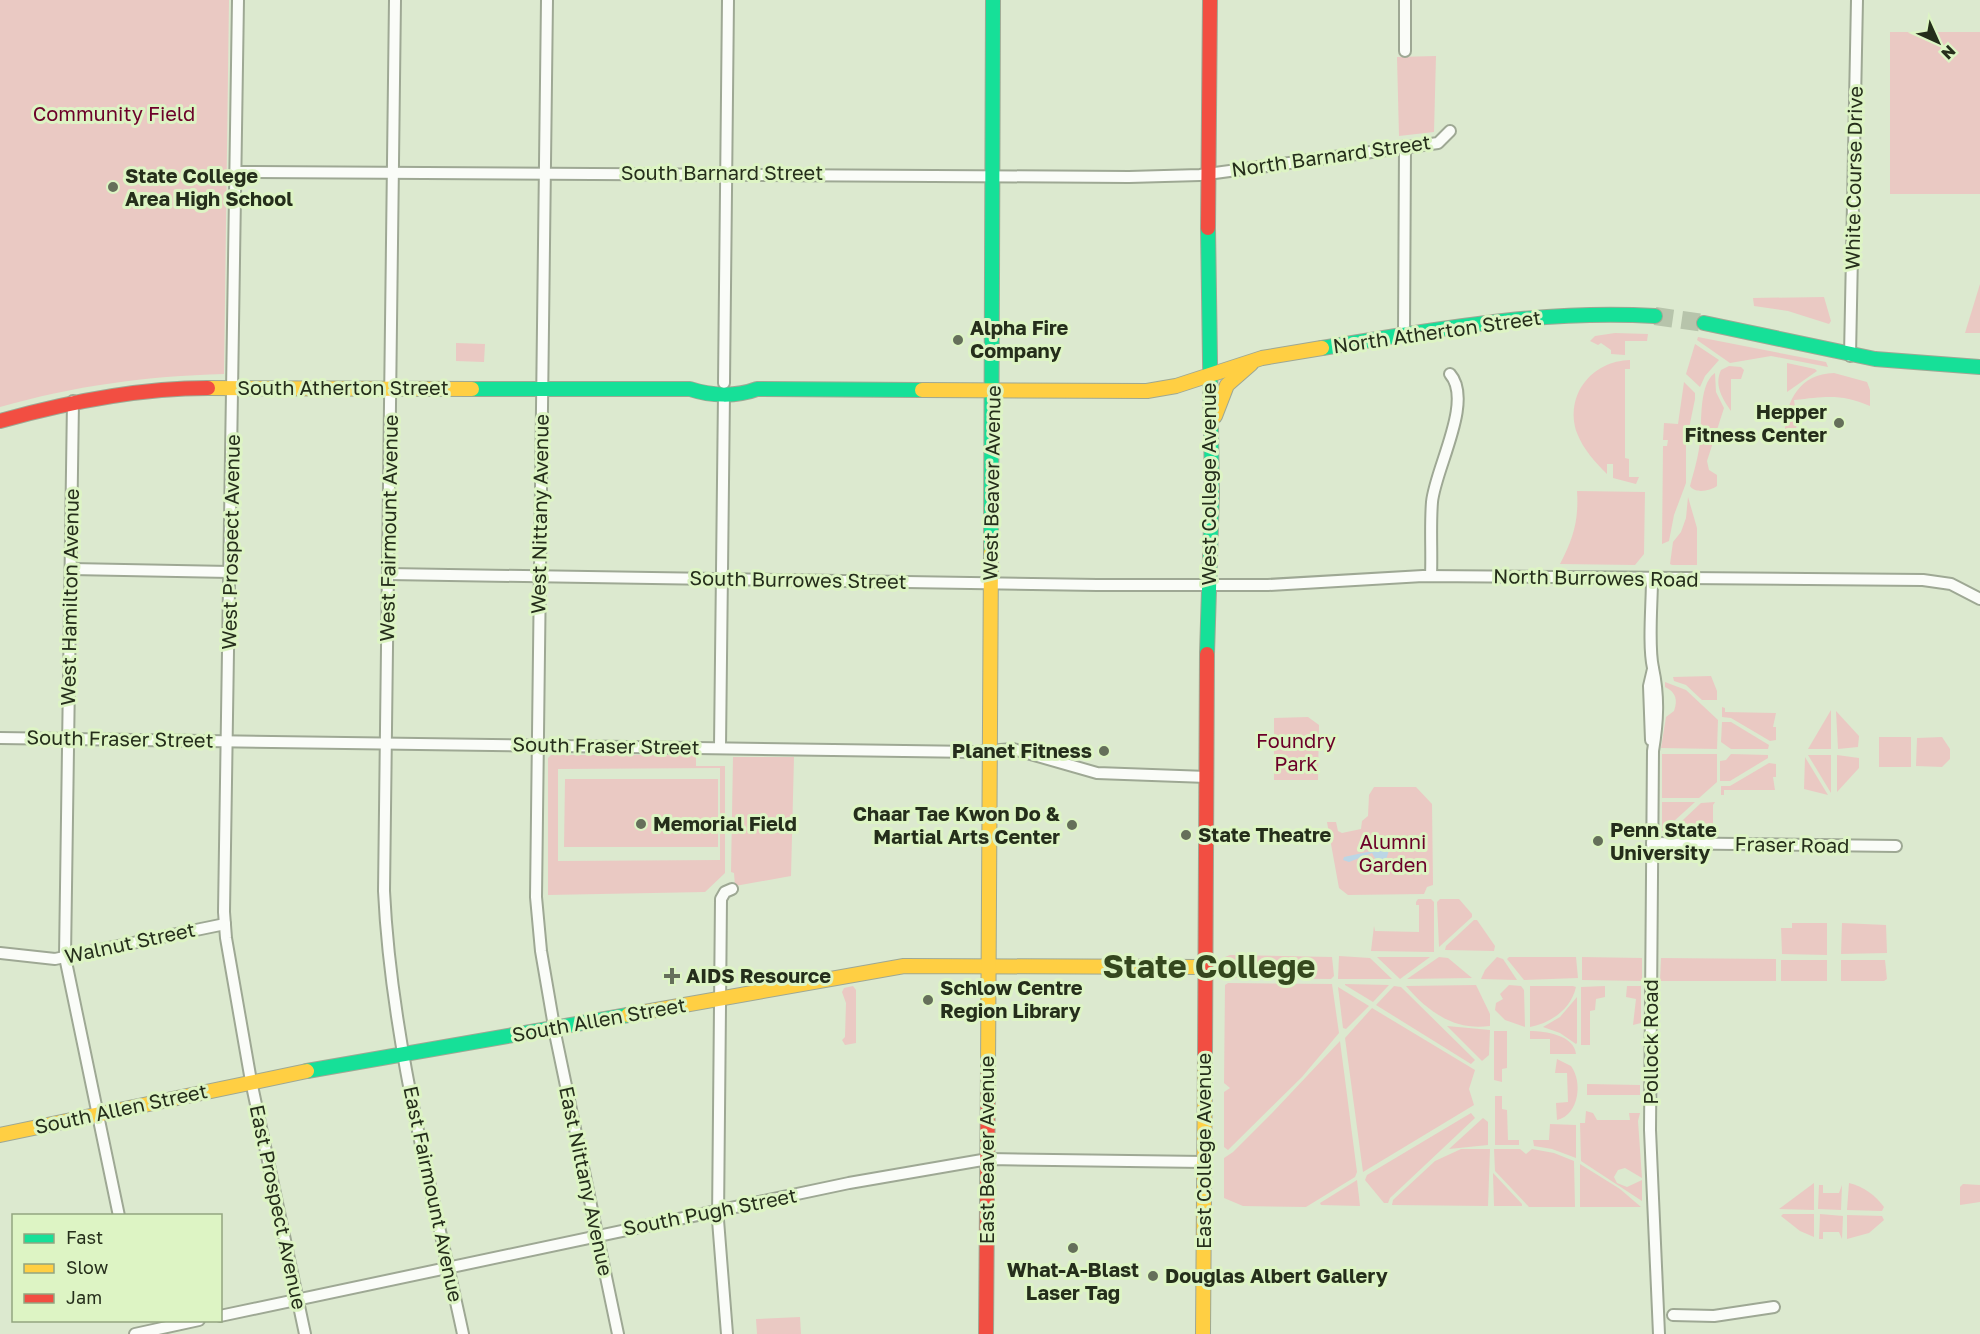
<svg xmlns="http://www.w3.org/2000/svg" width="1980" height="1334" viewBox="0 0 1980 1334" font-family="'Golos Text',sans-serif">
<rect width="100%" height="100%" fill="#dce9cf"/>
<!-- green -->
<g fill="#eac9c3" fill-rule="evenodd">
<path d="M0,0H229L224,374C146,376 74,386 0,407Z"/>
<rect x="1890" y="32" width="90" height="162"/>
<polygon points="1436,56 1434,132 1399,136 1397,57"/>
<polygon points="1980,284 1980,333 1965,333"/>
<polygon points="1824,297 1831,321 1829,324 1788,311 1754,306 1753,298"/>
<polygon points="1615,333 1648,334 1647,341 1625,341 1625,355 1611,354 1611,350 1601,343 1598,345 1590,341 1595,336"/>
<polygon points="1698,337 1826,362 1828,367 1771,356 1730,363 1697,340"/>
<polygon points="456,343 485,344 484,362 456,361"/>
<polygon points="1695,344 1719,360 1705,376 1700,387 1686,374"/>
<path d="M1630,360V369H1625V458L1629,459V477H1639L1636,484L1613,478V464H1607V474C1595,462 1583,449 1577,433C1564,395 1592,361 1630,360Z"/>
<polygon points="1787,363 1815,369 1817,371 1787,392"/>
<path d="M1729,366L1741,367L1744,370L1741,379H1731V411C1722,398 1714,385 1721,370Z"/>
<path d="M1715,373L1716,392L1724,408L1707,461L1709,470L1717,475V486C1710,491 1695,494 1690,486C1693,474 1697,462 1699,449C1703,429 1697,385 1715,373Z"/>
<path d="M1834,373L1867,382L1870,390V406C1842,394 1828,396 1794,400L1795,407L1798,408L1796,430H1785C1786,400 1800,374 1834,373Z"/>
<polygon points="1684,382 1695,393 1695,399 1686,443 1686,483 1674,515 1669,541 1662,544 1663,446 1667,446 1668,440 1663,440 1664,423 1678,424"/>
<path d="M1577,491L1645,492L1644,554L1635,565L1560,564C1573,539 1579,521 1577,491Z"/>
<polygon points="1688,497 1697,528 1697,565 1672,565 1670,564 1673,542 1681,532 1686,518"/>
<polygon points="1711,676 1717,691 1717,700 1702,700 1686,685 1674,681 1673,677"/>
<path d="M1665,682L1686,690L1718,720L1717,749L1661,748L1666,717L1674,711C1678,700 1676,692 1665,687Z"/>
<polygon points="1722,707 1725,708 1725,712 1776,713 1773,727 1776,727 1776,740 1770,741 1731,718 1722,717"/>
<polygon points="1831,710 1831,749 1808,749"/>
<polygon points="1836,711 1859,736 1858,747 1838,749"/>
<polygon points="1308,717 1319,725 1318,780 1274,780 1274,718"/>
<polygon points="1722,722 1731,722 1769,745 1768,749 1731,749 1721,742"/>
<rect x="1879" y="737" width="32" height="30"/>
<polygon points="1942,737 1950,749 1950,759 1942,767 1916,766 1917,738"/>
<polygon points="1662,754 1717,754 1717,782 1699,798 1662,798"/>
<polygon points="1731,754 1768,755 1768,758 1730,781 1720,781 1720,761 1726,760"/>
<path d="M551,755H696V766H725V873L705,892L548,895V758ZM720,768V860L558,861V769Z"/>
<polygon points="1808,755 1831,755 1831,793"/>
<polygon points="1837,755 1859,758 1859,768 1837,792"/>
<polygon points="733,757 794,757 791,876 735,886 734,873 731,872"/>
<polygon points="1805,757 1828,795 1804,789"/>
<polygon points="1769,763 1776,764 1776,777 1773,777 1775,790 1724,790 1724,795 1721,795 1721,786 1730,786"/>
<polygon points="565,779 718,779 718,847 564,847"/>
<polygon points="1374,787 1416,787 1432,804 1433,885 1427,887 1424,894 1348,895 1339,888 1327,822 1336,822 1338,831 1342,833 1361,829 1362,821 1368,816 1369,795"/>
<polygon points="1662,802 1695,802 1662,832"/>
<polygon points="1715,802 1713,805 1713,836 1667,835 1701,803"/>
<polygon points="1418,899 1431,899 1434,902 1434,952 1371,951 1374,926 1375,931 1419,932 1419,905 1416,905 1416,902"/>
<polygon points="1440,899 1459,899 1472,914 1472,917 1439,947 1437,902"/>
<polygon points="1474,920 1477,920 1495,946 1494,951 1445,950 1446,946"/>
<polygon points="1792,923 1827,923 1827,955 1782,954 1781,928 1792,928"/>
<polygon points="1842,923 1886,925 1887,953 1841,954"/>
<polygon points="1230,955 1332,957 1334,976 1331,979 1227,978 1225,957"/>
<polygon points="1339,956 1370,958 1392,979 1338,979"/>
<polygon points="1377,957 1430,957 1400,979"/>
<polygon points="1439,957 1448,958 1472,978 1407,979"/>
<polygon points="1497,957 1503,959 1517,980 1481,979 1485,970"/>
<polygon points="1509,957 1576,957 1578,978 1524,980 1507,959"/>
<polygon points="1582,957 1642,958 1642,981 1582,980"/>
<polygon points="1661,958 1776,959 1776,981 1660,981"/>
<rect x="1781" y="960" width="46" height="21"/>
<polygon points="1841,960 1885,960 1887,979 1884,981 1841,981"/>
<polygon points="1228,983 1332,984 1339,1033 1302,1077 1228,1150 1224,1147 1224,1092 1230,1088 1224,1083 1225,985"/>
<polygon points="1345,985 1345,984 1389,985 1373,1002"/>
<path d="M1476,985L1490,1014V1026C1455,1031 1428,1012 1406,986Z"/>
<polygon points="1509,985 1521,986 1524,990 1525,1027 1505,1020 1495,1010 1496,1003 1503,999 1500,994"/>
<polygon points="853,986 856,990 856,1043 845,1045 842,1040 845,1037 846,1003 842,992 844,988"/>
<polygon points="1394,986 1401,987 1475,1060 1471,1064 1376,1005"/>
<path d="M1530,986H1573L1576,987C1571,1009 1551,1023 1530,1027Z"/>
<polygon points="1605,986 1605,997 1596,999 1595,1010 1590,1011 1590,1045 1581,1045 1581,987"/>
<polygon points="1627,986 1641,986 1641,1023 1633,1025 1636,999 1626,997"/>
<polygon points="1338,987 1369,1006 1346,1029 1343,1028"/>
<polygon points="1577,997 1577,1043 1576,1044 1560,1033 1543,1027 1560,1017"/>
<polygon points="1372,1008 1475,1070 1469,1089 1474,1105 1363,1172 1345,1038"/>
<polygon points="1447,1026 1490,1030 1489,1055 1482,1061"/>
<polygon points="1494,1031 1507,1031 1507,1068 1502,1069 1502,1082 1494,1080"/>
<path d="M1530,1031C1545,1031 1574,1035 1576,1054H1550V1039H1530Z"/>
<polygon points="1340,1041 1357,1172 1355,1177 1306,1207 1243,1206 1224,1198 1224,1158 1233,1152 1273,1112"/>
<path d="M1557,1059L1571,1066C1583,1082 1579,1115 1557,1120L1556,1103L1568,1102L1567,1073H1555Z"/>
<polygon points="1587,1084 1640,1085 1640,1095 1587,1095"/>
<polygon points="1495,1096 1502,1096 1502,1109 1507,1110 1508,1140 1519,1140 1519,1145 1495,1145"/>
<polygon points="1586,1111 1593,1113 1597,1120 1630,1120 1629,1113 1640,1113 1638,1121 1642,1178 1625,1168 1618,1170 1614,1177 1617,1183 1627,1187 1642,1180 1642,1201 1581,1161 1580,1123 1585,1123"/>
<polygon points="1471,1113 1475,1118 1390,1198 1388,1203 1384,1203 1365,1180 1367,1175"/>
<polygon points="1483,1118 1488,1122 1488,1145 1449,1149"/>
<polygon points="1550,1124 1576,1125 1576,1158 1552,1149 1534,1146 1533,1140 1549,1140"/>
<polygon points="1461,1149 1490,1149 1488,1206 1392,1205 1393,1200 1435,1161"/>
<polygon points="1494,1149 1520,1149 1526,1154 1532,1149 1554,1153 1574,1161 1575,1207 1529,1207 1495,1171"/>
<polygon points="1580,1164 1620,1189 1641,1207 1580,1207"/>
<polygon points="1493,1173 1522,1204 1522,1206 1494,1206"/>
<polygon points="1357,1180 1360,1206 1321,1205 1320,1203"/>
<polygon points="1814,1183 1814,1210 1779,1209"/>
<path d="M1849,1183C1863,1186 1876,1196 1884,1207L1882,1211L1847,1210Z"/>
<polygon points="1963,1184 1980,1185 1980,1202 1960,1205 1960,1187"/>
<polygon points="1819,1185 1823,1185 1823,1193 1839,1193 1842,1185 1841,1210 1818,1209"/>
<polygon points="1783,1214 1814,1214 1814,1237 1800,1231 1781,1216"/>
<polygon points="1820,1214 1843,1216 1842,1239 1839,1232 1823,1232 1823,1239 1819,1239"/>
<polygon points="1847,1215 1882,1216 1884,1220 1869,1233 1847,1239"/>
<polygon points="800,1317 801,1334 757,1334 756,1319"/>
</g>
<!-- water -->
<polygon fill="#bbd6e5" points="1378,842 1389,850 1385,863 1378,863 1372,853 1349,862 1343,860 1344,857 1372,851 1372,844"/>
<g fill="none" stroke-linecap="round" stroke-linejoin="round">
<!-- primary-tunnel -->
<polyline stroke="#b7c4ab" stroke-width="18" stroke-dasharray="18 9" stroke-linecap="butt" points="1655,316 1704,323"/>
<!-- street casing -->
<g stroke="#9ea894" stroke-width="14">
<g id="street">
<polyline points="238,0 224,912 226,938 251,1081 305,1334"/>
<path d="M395,0L384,891C391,1039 432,1190 463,1334"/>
<polyline points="547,0 536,897 541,951 556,1038 618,1334"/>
<polyline points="1405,0 1405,51"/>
<polyline points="235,172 1129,177 1200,175 1438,143 1450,131"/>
<polyline points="1404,335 1405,146"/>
<polyline points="1850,356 1857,0"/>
<polyline points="724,383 728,0"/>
<polyline points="73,401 65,957 119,1216"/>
<polyline points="71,569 230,572"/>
<polyline points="388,574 1097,585 1268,585 1423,576 1923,580 1951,584 1980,599"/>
<path d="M1431,576C1432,552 1430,527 1432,502C1435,469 1474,401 1450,374"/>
<path d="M1652,579C1652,603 1648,646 1653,668C1659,696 1658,721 1653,751L1650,1130L1659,1334"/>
<polyline points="0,738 975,752 1013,749 1097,773 1207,777"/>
<polyline points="1651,740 1649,686 1653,669"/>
<polyline points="720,747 724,394"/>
<polyline points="1652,843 1896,846"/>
<polyline points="0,953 55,959 225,924"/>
<polyline points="1673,1315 1714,1316 1774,1307"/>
<polyline points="220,1316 849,1183 988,1159 1204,1162"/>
<polyline points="135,1334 199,1320"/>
<polyline points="727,1334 718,1220 721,899 725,892 732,889"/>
</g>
</g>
<!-- fast casing -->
<g stroke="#9ea894" stroke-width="16">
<g id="fast">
<polyline points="1704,323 1875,359 1980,367"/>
<path d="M1322,348C1433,330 1543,309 1655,316"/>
<path d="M472,389H690C711,396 736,397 757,389L922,390"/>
<polyline points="991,552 993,0"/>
<polyline points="1207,654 1212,493 1208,228"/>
<polyline points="307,1071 628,1015"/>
</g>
</g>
<!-- slow casing -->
<g stroke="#9ea894" stroke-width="16">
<g id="slow">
<polyline points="208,388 472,389"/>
<polyline points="922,390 1147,391 1176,386 1262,358 1322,348"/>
<polyline points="1215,416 1227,385 1251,364"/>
<polyline points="628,1015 904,966 1204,967"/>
<polyline points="988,1070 991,552"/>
<polyline points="0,1135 307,1071"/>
<polyline points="1203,1334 1205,1055"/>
</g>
</g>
<!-- jam casing -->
<g stroke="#9ea894" stroke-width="16">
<g id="jam">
<polyline points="1208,228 1210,0"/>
<path d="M0,421C68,402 137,388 208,388"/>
<polyline points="1205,1055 1207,654"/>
<polyline points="986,1334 988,1070"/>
</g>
</g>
<!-- street -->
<use href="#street" stroke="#fafcf8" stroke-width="10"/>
<!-- fast -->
<use href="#fast" stroke="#16e098" stroke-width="14"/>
<!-- slow -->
<use href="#slow" stroke="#ffcf43" stroke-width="14"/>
<!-- jam -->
<use href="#jam" stroke="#f24e42" stroke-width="14"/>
</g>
<!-- markers -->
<g fill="#656f5a" stroke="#ddf4c4" stroke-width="2">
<circle cx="113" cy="187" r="6"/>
<circle cx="958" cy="340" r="6"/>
<circle cx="1839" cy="423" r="6"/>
<circle cx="1104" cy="751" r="6"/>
<circle cx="641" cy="824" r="6"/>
<circle cx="1072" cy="825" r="6"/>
<circle cx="1186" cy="835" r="6"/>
<circle cx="1598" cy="841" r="6"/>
<path d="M669 967h6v6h6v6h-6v6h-6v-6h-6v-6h6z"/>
<circle cx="928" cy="1000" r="6"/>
<circle cx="1073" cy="1248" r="6"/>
<circle cx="1153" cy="1276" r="6"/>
</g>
<g text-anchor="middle" stroke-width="6" stroke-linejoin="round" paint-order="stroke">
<!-- park labels -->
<g font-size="20" fill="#6c0029" stroke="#ddf4c4">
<text x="114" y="121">Community Field</text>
<text x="1296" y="748">Foundry<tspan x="1296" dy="23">Park</tspan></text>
<text x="1393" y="849">Alumni<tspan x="1393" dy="23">Garden</tspan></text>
</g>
<!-- street labels -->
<g font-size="20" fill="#252e1b" stroke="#ddf4c4">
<text transform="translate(1331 156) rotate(-8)" y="7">North Barnard Street</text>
<text x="722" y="180">South Barnard Street</text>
<text transform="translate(1854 178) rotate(-89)" y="7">White Course Drive</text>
<text transform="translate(1437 332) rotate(-8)" y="7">North Atherton Street</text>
<text x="343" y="395">South Atherton Street</text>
<text transform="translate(992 483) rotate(-89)" y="7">West Beaver Avenue</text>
<text transform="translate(1209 484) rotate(-90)" y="7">West College Avenue</text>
<text transform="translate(540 514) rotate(-89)" y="7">West Nittany Avenue</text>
<text transform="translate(389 528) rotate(-89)" y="7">West Fairmount Avenue</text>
<text transform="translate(231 542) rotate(-89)" y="7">West Prospect Avenue</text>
<text transform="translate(1596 578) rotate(1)" y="7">North Burrowes Road</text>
<text transform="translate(798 580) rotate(1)" y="7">South Burrowes Street</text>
<text transform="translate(70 597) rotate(-89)" y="7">West Hamilton Avenue</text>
<text transform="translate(120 739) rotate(1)" y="7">South Fraser Street</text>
<text transform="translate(606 746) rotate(1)" y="7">South Fraser Street</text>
<text transform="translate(1792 845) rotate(1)" y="7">Fraser Road</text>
<text transform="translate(130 943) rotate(-12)" y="7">Walnut Street</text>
<text transform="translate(599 1020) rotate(-10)" y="7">South Allen Street</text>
<text transform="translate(1651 1042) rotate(-90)" y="7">Pollock Road</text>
<text transform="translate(121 1109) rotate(-12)" y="7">South Allen Street</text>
<text transform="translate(987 1150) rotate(-90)" y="7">East Beaver Avenue</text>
<text transform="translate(1204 1151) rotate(-90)" y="7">East College Avenue</text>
<text transform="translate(586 1181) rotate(78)" y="7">East Nittany Avenue</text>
<text transform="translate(433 1194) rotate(78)" y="7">East Fairmount Avenue</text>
<text transform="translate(278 1207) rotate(78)" y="7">East Prospect Avenue</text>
<text transform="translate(710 1212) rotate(-11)" y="7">South Pugh Street</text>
</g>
<!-- poi labels -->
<g font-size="20" font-weight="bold" fill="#252e1b" stroke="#ddf4c4" text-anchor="start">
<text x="125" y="183">State College<tspan x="125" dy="23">Area High School</tspan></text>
<text x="970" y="335">Alpha Fire<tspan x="970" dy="23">Company</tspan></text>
<text x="1827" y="419" text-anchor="end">Hepper<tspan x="1827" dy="23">Fitness Center</tspan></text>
<text x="1092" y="758" text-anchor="end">Planet Fitness</text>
<text x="1060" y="821" text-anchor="end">Chaar Tae Kwon Do &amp;<tspan x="1060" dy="23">Martial Arts Center</tspan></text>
<text x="653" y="831">Memorial Field</text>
<text x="1610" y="837">Penn State<tspan x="1610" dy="23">University</tspan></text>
<text x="1198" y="842">State Theatre</text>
<text x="686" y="983">AIDS Resource</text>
<text x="940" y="995">Schlow Centre<tspan x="940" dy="23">Region Library</tspan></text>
<text x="1073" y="1277" text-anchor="middle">What-A-Blast<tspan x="1073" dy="23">Laser Tag</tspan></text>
<text x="1165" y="1283">Douglas Albert Gallery</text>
</g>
<!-- town labels -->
<g font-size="32" font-weight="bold" fill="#35471e" stroke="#ddf4c4">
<text x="1209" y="978">State College</text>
</g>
</g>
<!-- legend -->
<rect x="12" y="1214" width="210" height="108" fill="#ddf4c4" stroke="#93a580" stroke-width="1.5"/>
<rect x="24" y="1234" width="30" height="9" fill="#16e098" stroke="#93a580" stroke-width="1.5"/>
<text x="66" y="1244" font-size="18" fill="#252e1b">Fast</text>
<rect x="24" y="1264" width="30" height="9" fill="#ffcf43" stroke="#93a580" stroke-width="1.5"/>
<text x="66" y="1274" font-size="18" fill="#252e1b">Slow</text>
<rect x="24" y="1294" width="30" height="9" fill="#f24e42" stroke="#93a580" stroke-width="1.5"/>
<text x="66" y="1304" font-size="18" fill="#252e1b">Jam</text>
<!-- north arrow -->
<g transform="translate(1938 42) rotate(135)" stroke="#ddf4c4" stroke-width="4.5" paint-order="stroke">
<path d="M0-4.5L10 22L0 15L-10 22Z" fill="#252e1b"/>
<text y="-9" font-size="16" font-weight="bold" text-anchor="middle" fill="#252e1b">N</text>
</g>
</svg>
